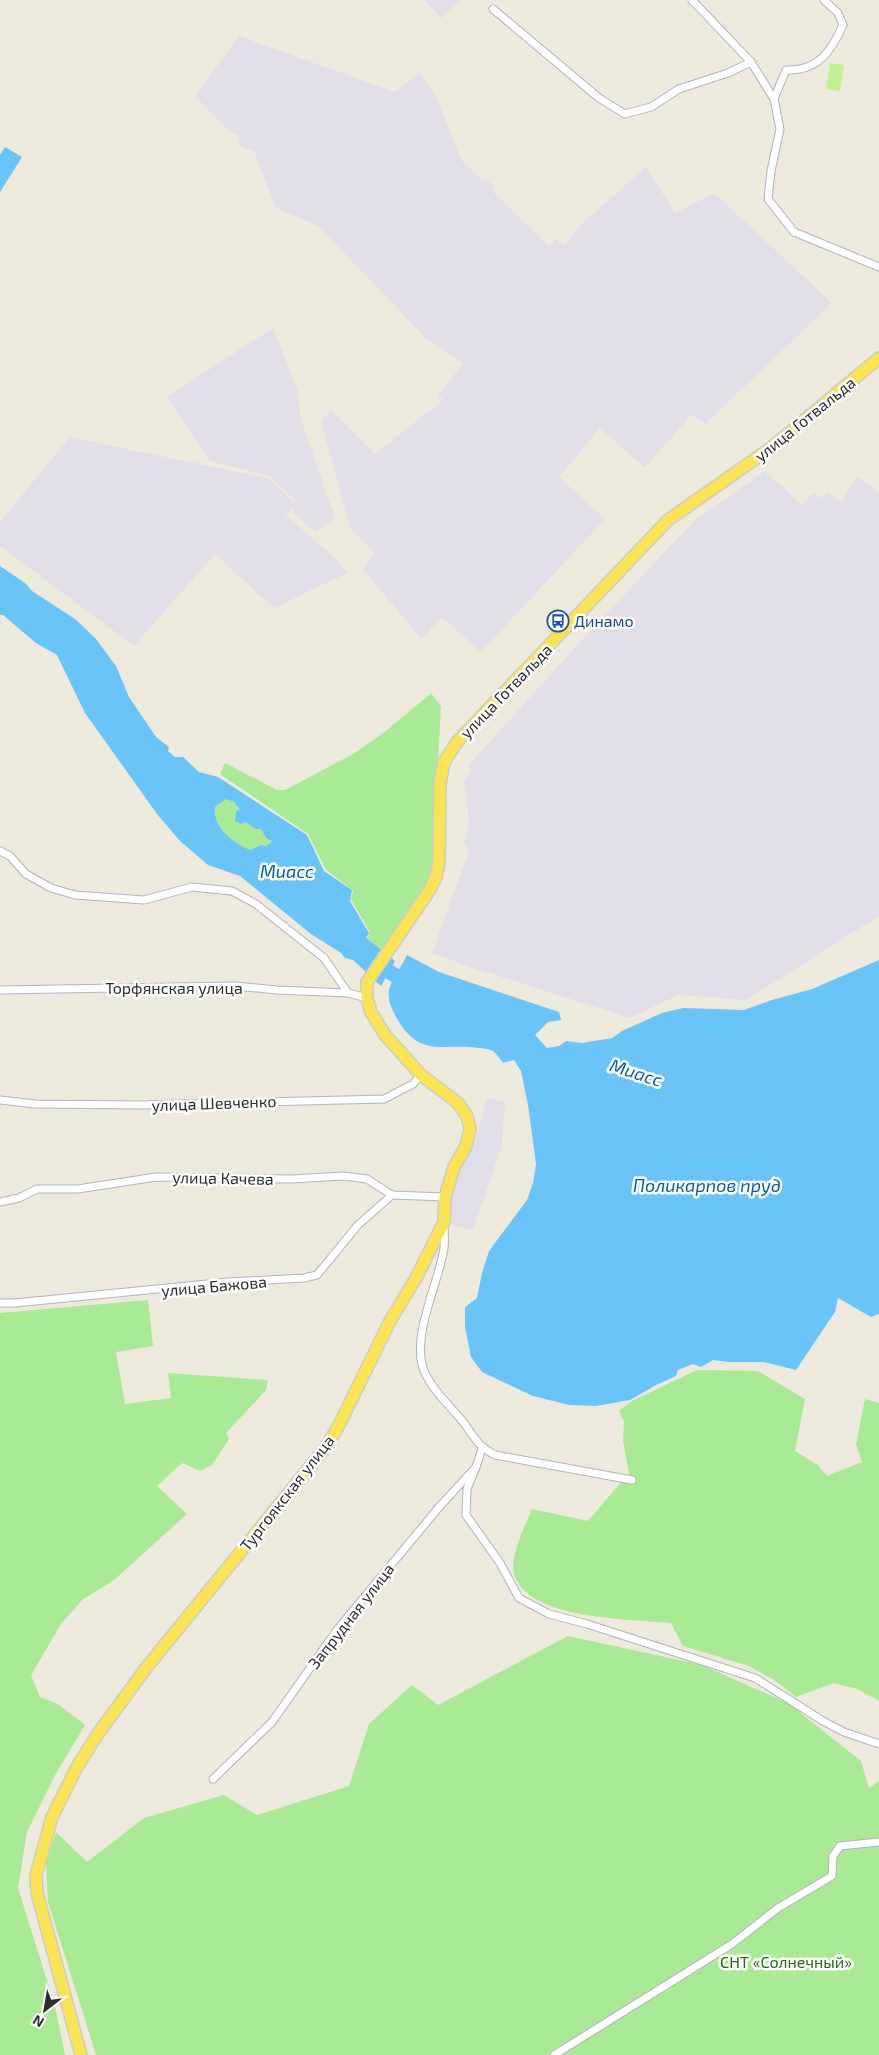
<svg xmlns="http://www.w3.org/2000/svg" width="879" height="2055" viewBox="0 0 879 2055" font-family="'Exo 2',sans-serif">
<rect width="100%" height="100%" fill="#eee9dd"/>
<!-- industrial -->
<g fill="#e1dee7">
<polygon points="424,0 461,0 441,18"/>
<polygon points="239,36 395,92 420,73 435,94 462,161 482,180 488,181 493,186 494,193 549,246 556,239 564,245 584,222 646,167 675,213 714,193 832,303 705,424 692,414 645,468 600,428 559,477 605,519 481,652 442,617 422,639 363,570 374,552 350,528 321,421 331,410 375,454 443,400 438,395 463,364 426,338 318,226 276,208 254,151 238,145 240,136 230,132 195,96"/>
<polygon points="273,328 298,391 300,416 335,518 315,532 292,511 294,506 286,515 335,558 347,573 274,608 215,554 134,646 0,546 0,522 70,437 270,479 295,503 296,501 270,476 210,461 167,397"/>
<polygon points="765,471 802,505 813,493 822,498 827,492 841,502 858,476 879,493 879,916 746,1000 678,995 630,1018 470,967 432,953 469,851 464,843 469,822 464,780 472,771 468,766 591,630 694,521"/>
<polygon points="487,1098 505,1102 502,1145 473,1230 452,1225 448,1199 456,1177 475,1142"/>
</g>
<!-- green -->
<g fill="#aae996">
<polygon points="431,693 441,706 432,874 380,952 367,938 370,932 351,900 353,890 326,870 308,834 220,774 225,763 277,790 285,790 355,753 386,731"/>
<path d="M226,799L234,802C241,812 247,829 261,829L266,838L273,840L266,846L261,845L250,850C233,842 213,828 215,807Z"/>
<polygon points="148,1300 153,1346 116,1352 125,1404 171,1398 168,1373 268,1380 266,1390 226,1433 229,1439 212,1465 200,1471 182,1463 157,1486 187,1514 114,1580 82,1600 61,1624 31,1675 40,1697 58,1704 85,1725 54,1777 27,1832 18,1888 55,2006 65,2055 0,2055 0,1313"/>
<path d="M697,1370L758,1371L805,1399L795,1451L818,1465L827,1476L862,1462L856,1444L865,1399L879,1403V1701L857,1689L834,1683L796,1697L774,1680L749,1666L683,1646L671,1623C630,1619 528,1620 514,1574C509,1558 526,1524 532,1509L588,1521L629,1473L623,1440L624,1421L619,1411L632,1401Z"/>
<polygon points="568,1636 702,1665 788,1703 861,1761 869,1788 879,1781 879,2055 96,2055 48,1902 46,1863 56,1832 87,1862 144,1818 224,1795 257,1815 349,1786 369,1724 412,1685 438,1705"/>
</g>
<!-- pitch -->
<polygon fill="#bff091" points="830,63 844,65 840,91 826,89"/>
<!-- water -->
<g fill="#6ac4f7" fill-rule="evenodd">
<polygon points="5,147 22,157 0,192 0,155"/>
<path d="M0,566L25,583L32,591L75,619L96,639L116,666L129,697L156,737L169,747L168,751L175,757H183L199,772L218,777L307,835L324,871L352,890L350,901L369,933L366,938L395,961L381,986L353,960L345,958L341,953L311,934L240,876L208,865L180,841L157,814L85,713L57,655L36,643L3,615H0ZM226,799L234,802L239,809L236,812L235,821L241,824L246,822L255,829H261L266,838L272,841L266,846L261,845L250,850C233,842 213,828 215,807Z"/>
<path d="M407,955L439,972L559,1012L561,1020L548,1022L535,1035L547,1048L559,1046L566,1041L582,1043L612,1038L622,1031L662,1013L683,1008L744,1010L772,1000L812,989L879,960V1314L871,1317L838,1298L835,1312L796,1370L764,1362H729L713,1360L701,1367L693,1364L678,1370L676,1376L656,1385L630,1400L596,1406L569,1405L533,1396L482,1372L471,1357L465,1327V1307L477,1298L482,1273L489,1251L527,1200L533,1183L536,1164L528,1105L521,1071L514,1060L503,1063C500,1059 497,1054 493,1051C490,1049 482,1048 478,1048C444,1043 422,1058 399,1022C379,989 392,985 407,955Z"/>
</g>
<g fill="none" stroke-linecap="round" stroke-linejoin="round">
<!-- river -->
<polyline stroke="#6ac4f7" stroke-width="15" points="372,961 412,986"/>
<!-- minor casing -->
<g stroke="#b1b2c0" stroke-width="9">
<g id="minor">
<polyline points="692,0 751,62 774,99 780,129 771,171 768,199 794,232 879,267"/>
<polyline points="493,9 599,98 625,114 651,107 679,89 728,73 751,62"/>
<path d="M774,99L786,70C818,71 831,52 843,25L838,13L824,0"/>
<polyline points="0,851 10,856 26,874 51,888 75,895 144,900 192,887 232,891 256,904 324,958 348,993 367,998"/>
<polyline points="0,990 235,986 277,990 348,993"/>
<polyline points="0,1100 35,1104 141,1105 384,1099 413,1084 421,1075"/>
<polyline points="0,1202 19,1198 37,1189 78,1189 156,1177 292,1179 343,1176 367,1179 392,1195 445,1197"/>
<path d="M444,1225C444,1232 445,1241 444,1248C439,1282 412,1334 423,1368C430,1387 446,1402 459,1417C473,1433 475,1445 495,1455L632,1480"/>
<polyline points="0,1303 15,1303 228,1282 304,1278 317,1275 358,1225 392,1195"/>
<polyline points="476,1467 467,1489 466,1515 500,1563 519,1598 549,1614 587,1624 755,1678 823,1721 844,1732 879,1744"/>
<polyline points="213,1779 272,1722 337,1630 440,1506 476,1467 482,1449"/>
<polyline points="554,2055 732,1944 778,1908 832,1876 833,1856 840,1846 879,1842"/>
</g>
</g>
<!-- primary casing -->
<g stroke="#ccc" stroke-width="14">
<polyline id="primary" points="81,2055 37,1893 36,1875 52,1817 77,1767 97,1735 146,1668 326,1447 339,1425 390,1321 416,1278 444,1222 445,1197 454,1167 466,1146 470,1129 467,1116 458,1103 421,1075 385,1035 371,1012 367,998 367,982 429,891 436,877 439,862 440,784 444,762 457,742 668,520 771,448 879,358"/>
</g>
<!-- minor -->
<use href="#minor" stroke="#fff" stroke-width="7"/>
<!-- primary -->
<use href="#primary" stroke="#fae456" stroke-width="11"/>
</g>
<!-- icons -->
<defs>
<g id="bus-ring" transform="scale(1.125)"><circle r="9.5" fill="#fff" stroke="#1a4fb4" stroke-width="1.5"/><path d="M-5-6H5V4H4V6H2V4H-2V6H-4V4H-5ZM-3.5-4V0h7V-4ZM-3.5 1.2v1.5H-2V1.2ZM2 1.2v1.5H3.5V1.2Z" fill="#1a4fb4"/></g>
</defs>
<g fill-rule="evenodd">
<use href="#bus-ring" x="558" y="621"/>
</g>
<g text-anchor="middle" stroke-width="5" stroke-linejoin="round" paint-order="stroke">
<!-- street labels -->
<g font-size="16" fill="#2c2c2c" stroke="#fff">
<text transform="translate(805 419) rotate(-39)" y="6">улица Готвальда</text>
<text transform="translate(506 691) rotate(-46)" y="6">улица Готвальда</text>
<text x="174" y="994">Торфянская улица</text>
<text transform="translate(214 1103) rotate(-2)" y="6">улица Шевченко</text>
<text transform="translate(223 1178) rotate(1)" y="6">улица Качева</text>
<text transform="translate(214 1286) rotate(-5)" y="6">улица Бажова</text>
<text transform="translate(287 1493) rotate(-52)" y="6">Тургоякская улица</text>
<text transform="translate(351 1616) rotate(-52)" y="6">Запрудная улица</text>
</g>
<!-- transit labels -->
<g font-size="16" fill="#164399" stroke="#fff" text-anchor="start">
<text x="574" y="627">Динамо</text>
</g>
<!-- park labels -->
<g font-size="16" fill="#1f6f15" stroke="#fff">
<text x="786" y="1968">СНТ «Солнечный»</text>
</g>
<!-- water labels -->
<g font-size="18" font-style="italic" fill="#045fa8" stroke="#fff">
<text x="287" y="878">Миасс</text>
<text transform="translate(636 1073) rotate(18)" y="6">Миасс</text>
<text x="707" y="1192">Поликарпов пруд</text>
</g>
</g>
<!-- north arrow -->
<g transform="translate(45 2010) rotate(211)" stroke="#ffffff" stroke-width="4" paint-order="stroke">
<path d="M0-4L9 19L0 12L-9 19Z" fill="#2c2c2c"/>
<text y="-8" font-size="14" font-weight="bold" text-anchor="middle" fill="#2c2c2c">N</text>
</g>
</svg>
